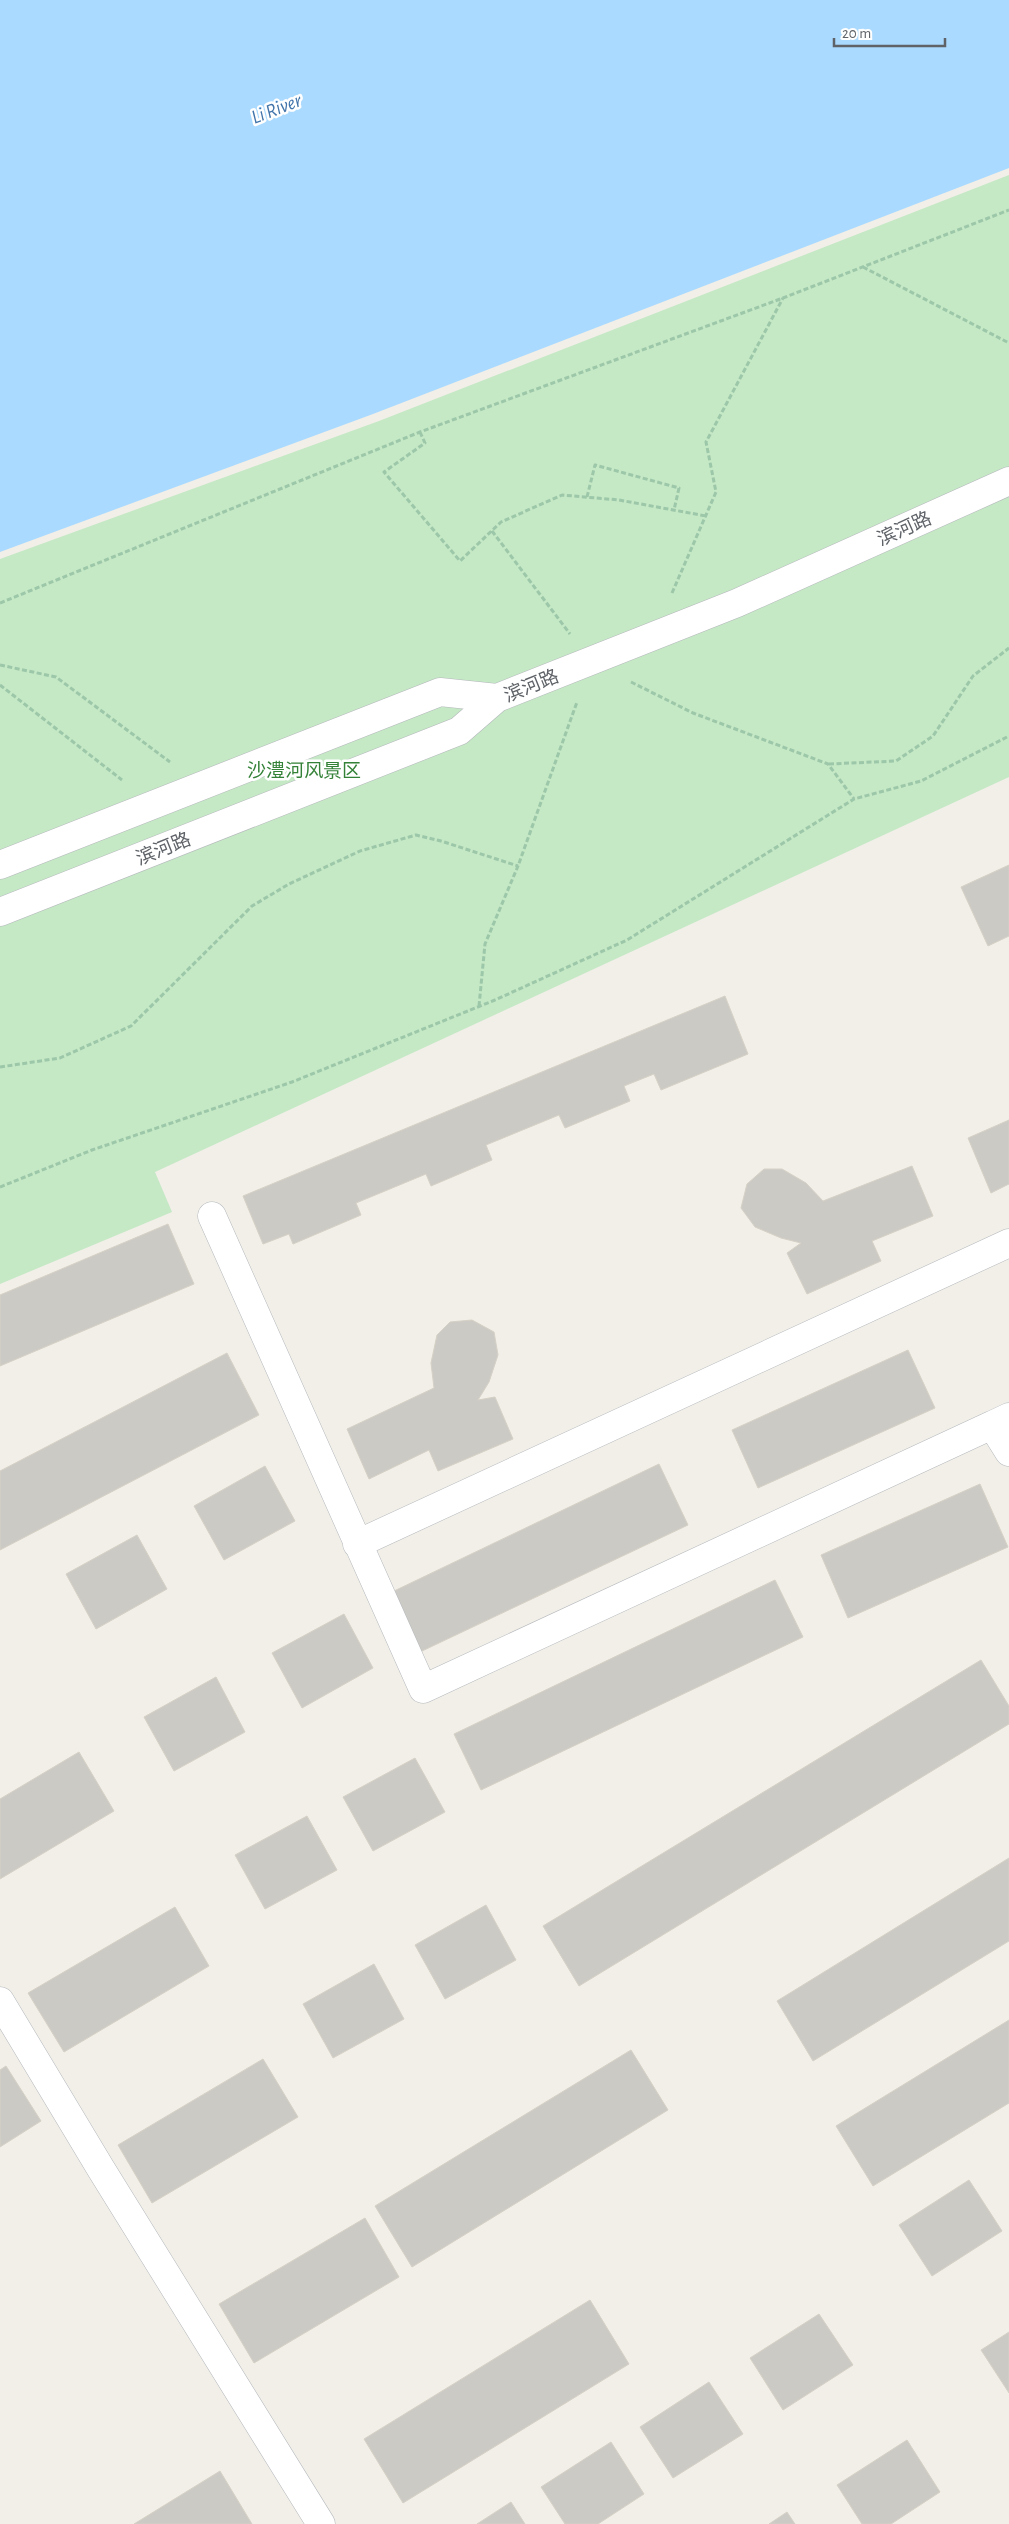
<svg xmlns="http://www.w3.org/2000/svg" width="1009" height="2524" font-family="'Alegreya Sans','Noto Sans SC',sans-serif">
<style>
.green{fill:#c5e8c5}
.water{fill:#aadaff}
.building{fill:#cccac5;stroke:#d6d1c6}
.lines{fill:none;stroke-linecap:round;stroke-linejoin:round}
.street-casing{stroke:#b5b8bc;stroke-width:29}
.path{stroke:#9cc7a9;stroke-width:3;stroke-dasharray:5 2.5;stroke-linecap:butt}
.street{stroke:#fff;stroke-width:28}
.labels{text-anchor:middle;stroke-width:5;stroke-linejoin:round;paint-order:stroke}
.street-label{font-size:19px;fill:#5f6368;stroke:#fff}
.park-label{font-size:19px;fill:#348238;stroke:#fff}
.water-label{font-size:20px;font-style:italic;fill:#4174aa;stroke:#fff}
</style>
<rect width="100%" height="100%" fill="#f1efe8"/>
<path class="green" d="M1009 175V777L155 1172 172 1212 0 1284V559L379 421Z"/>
<path class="water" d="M0 0H1009V168L373 414 0 552Z"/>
<path class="building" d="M1009 865V936L988 946 961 887Z
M725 996 748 1054 661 1090 654 1074 624 1086 630 1101 565 1128 559 1115 486 1145 492 1160 431 1186 426 1174 356 1203 361 1215 293 1244 289 1234 263 1244 243 1196Z
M1009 1120V1184L991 1193 968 1138Z
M912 1166 933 1216 872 1241 881 1261 807 1294 787 1253 801 1243 781 1238 755 1227 741 1208 747 1184 764 1169H782L806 1183 823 1201Z
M168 1224 194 1284 0 1366V1295Z
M472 1320 494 1332 498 1355 489 1382 478 1400 495 1397 513 1439 438 1471 429 1450 369 1479 347 1429 434 1388 431 1363 437 1335 450 1322Z
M908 1350 935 1408 758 1488 732 1430Z
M227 1353 259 1415 0 1550V1471Z
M659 1464 688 1525 420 1652 392 1592Z
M265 1466 295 1521 224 1560 194 1506Z
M980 1484 1008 1547 848 1618 821 1555Z
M137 1535 167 1589 96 1629 66 1574Z
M775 1580 803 1637 481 1790 454 1734Z
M344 1614 373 1668 302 1708 272 1653Z
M981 1660 1009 1706V1724L579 1986 543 1926Z
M216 1677 245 1732 174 1771 144 1717Z
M79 1752 114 1811 0 1879V1799Z
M415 1758 445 1812 373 1851 343 1797Z
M307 1816 337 1870 265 1909 235 1855Z
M1009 1858V1941L813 2061 777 2001Z
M486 1905 516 1960 445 1999 415 1945Z
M175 1907 209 1966 64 2052 28 1993Z
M374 1964 404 2019 333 2058 303 2004Z
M1009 2020V2103L873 2186 836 2126Z
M631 2050 668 2110 412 2267 375 2206Z
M263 2059 298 2117 152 2203 118 2145Z
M6 2066 41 2121 0 2147V2070Z
M969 2180 1002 2231 932 2276 899 2225Z
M365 2218 399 2277 254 2363 219 2304Z
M590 2300 629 2364 403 2503 364 2439Z
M819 2314 853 2365 783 2410 750 2358Z
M1009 2332V2393L981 2350Z
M709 2382 743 2434 673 2478 640 2427Z
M907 2440 940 2492 891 2524H862L837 2485Z
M611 2442 644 2494 598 2524H565L541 2487Z
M220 2471 252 2524H134Z
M511 2502 525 2524H477Z
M787 2512 795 2524H769Z"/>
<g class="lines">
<defs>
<path id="street" d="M0 865 440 692 497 698
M0 912 459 731 497 698 737 603 1009 481
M212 1216 423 1689 992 1425
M1009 1417 992 1425 1009 1452
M357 1544 1009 1243
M0 2001 101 2169 321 2524"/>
</defs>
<use href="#street" class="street-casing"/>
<path class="path" d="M863 267 1009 343
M420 432 425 443 384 472 460 561 501 522 562 495 619 500 706 516
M587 497 595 465 679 488 674 510
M492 531 570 634
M672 593 716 492 706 442 783 298
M0 603 420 432 783 298 1009 210
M0 665 56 677 170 762
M631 682 693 713 828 764 854 799
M0 685 122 780
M829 764 896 761 933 736 973 676 1009 648
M479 1006 485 944 518 866 577 702
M0 1067 60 1058 131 1026 252 906 289 884 360 851 416 835 441 841 518 866
M0 1187 92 1150 292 1082 495 1000 627 940 854 799 921 781 1009 736"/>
<use href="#street" class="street"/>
</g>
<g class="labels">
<g class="street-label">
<text transform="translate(904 528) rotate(-24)" y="7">滨河路</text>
<text transform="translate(531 685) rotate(-22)" y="7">滨河路</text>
<text transform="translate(163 848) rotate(-22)" y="7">滨河路</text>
</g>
<g class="park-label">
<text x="304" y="777">沙澧河风景区</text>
</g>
<g class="water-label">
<text transform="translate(276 108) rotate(-21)" y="7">Li River</text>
</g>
</g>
<path d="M834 38v8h111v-8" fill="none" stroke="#5f6368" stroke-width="2.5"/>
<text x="842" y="38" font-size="15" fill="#5f6368" stroke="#ffffff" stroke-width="4" paint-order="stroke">20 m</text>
</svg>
